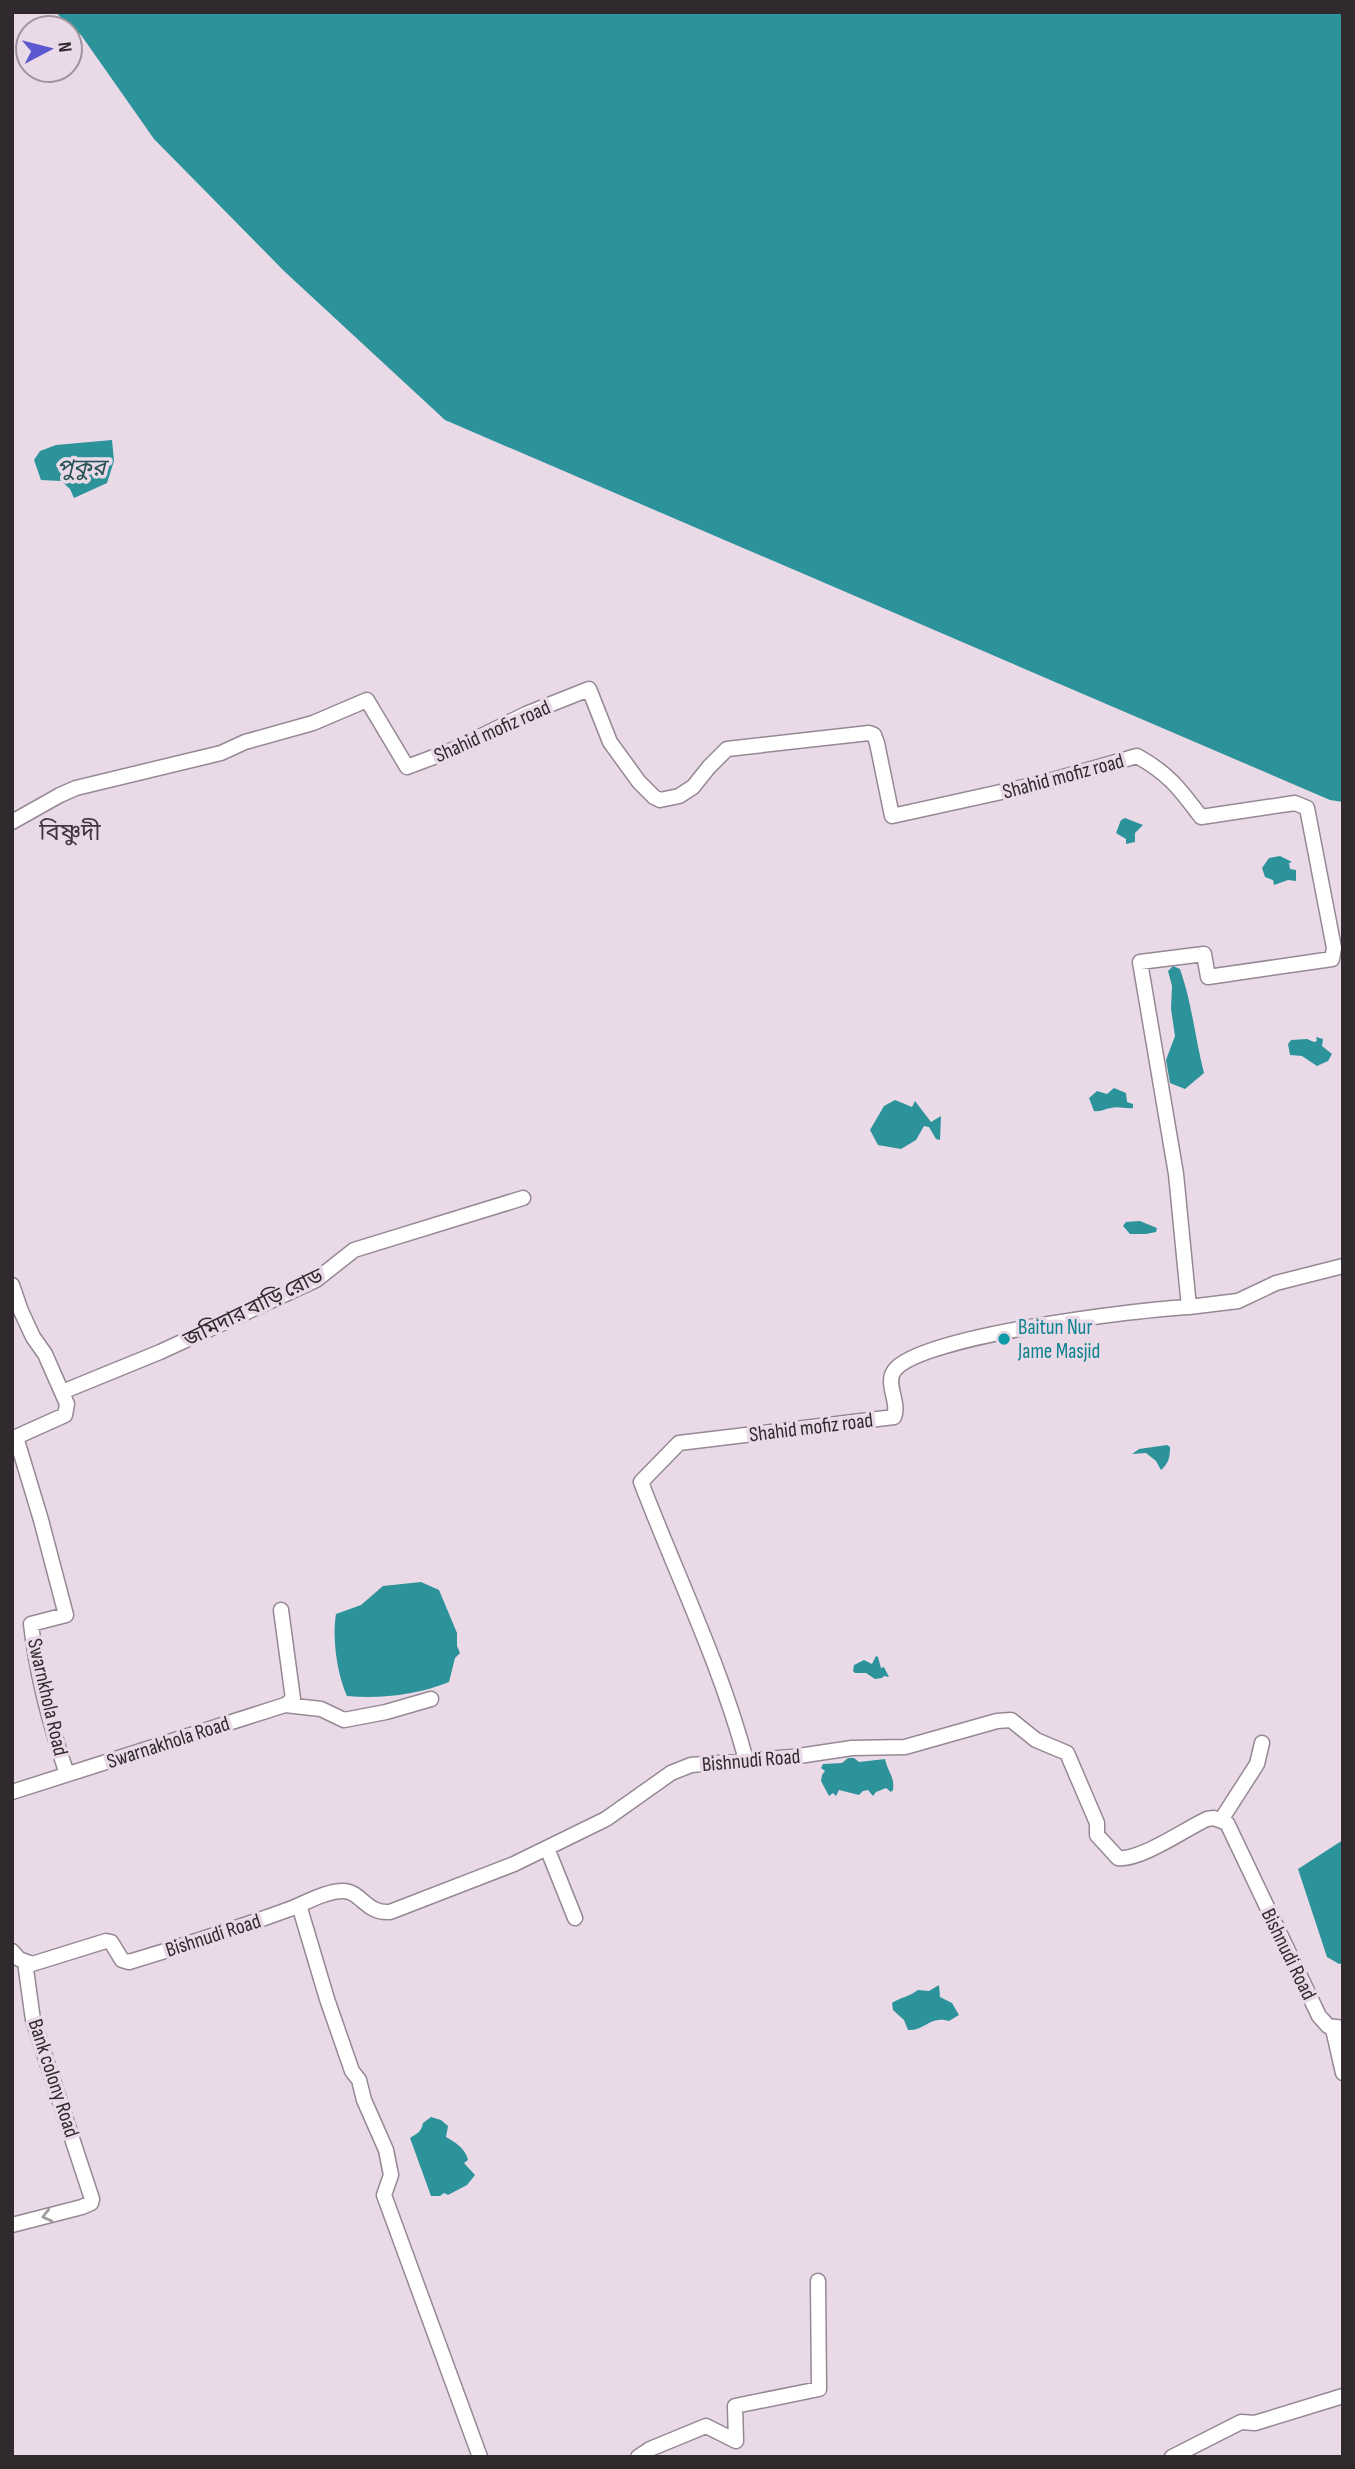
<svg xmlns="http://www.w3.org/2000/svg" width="1355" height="2469" font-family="'Sofia Sans Condensed','Noto Sans Bengali',sans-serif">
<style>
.water{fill:#2c939a}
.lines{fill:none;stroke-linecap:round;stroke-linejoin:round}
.minor-casing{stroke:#968894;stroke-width:17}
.minor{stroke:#fff;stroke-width:14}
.oneway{stroke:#a29fa1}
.culture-dot{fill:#0f9aa8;stroke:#eadae8;stroke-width:2.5}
.labels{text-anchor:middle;stroke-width:7;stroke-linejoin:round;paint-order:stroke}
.street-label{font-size:21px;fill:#302a2f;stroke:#eadae8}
.culture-label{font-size:21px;fill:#0d838f;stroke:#eadae8;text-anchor:start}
.water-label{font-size:23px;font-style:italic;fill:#255154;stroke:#eadae8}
.quarter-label{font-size:24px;fill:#423741;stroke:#eadae8}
</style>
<rect width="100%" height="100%" fill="#eadae8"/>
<path class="water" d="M55 12H1343V802L1330 800 445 420 284 271 154 139 81 35Z
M112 440 114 461 107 483 74 498 70 489 61 481 41 480 34 460 40 451 56 445Z
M1125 818 1143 825 1135 833V842L1126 844V839L1116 833 1121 820Z
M1280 856 1292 862 1289 863 1290 869 1296 870V881L1288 880 1274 885 1273 880 1265 877 1262 868 1269 858Z
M1173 966 1180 969C1192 1003 1195 1038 1204 1073L1185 1089 1170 1083 1166 1060 1175 1036 1171 1009 1172 986 1168 971Z
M1316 1037 1323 1039 1322 1046 1332 1054 1328 1061 1317 1066 1302 1056 1290 1055 1288 1044 1291 1040 1307 1039 1314 1042 1317 1041Z
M1114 1088 1126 1093 1127 1102 1133 1104V1108C1125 1109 1118 1106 1111 1108 1103 1109 1102 1112 1094 1111L1089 1098 1097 1091 1107 1094Z
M895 1100 912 1107 915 1101 931 1122 941 1116 940 1140 936 1139 929 1127 924 1126 916 1140 901 1149 878 1145 870 1130 884 1106Z
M1140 1221 1157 1228 1156 1232 1146 1234H1130L1123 1226 1126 1222Z
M1167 1445 1170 1447C1170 1457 1169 1463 1161 1470L1156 1461 1146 1453 1132 1454 1139 1449Z
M421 1582 439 1590 457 1633V1646L460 1653 455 1658 449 1682C417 1695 381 1699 347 1696 337 1674 332 1638 336 1614L361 1605 383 1586Z
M876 1656 878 1657 881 1668 884 1667 889 1677 884 1676 882 1678 875 1679 866 1673H855L853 1671 854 1665 864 1660 872 1664Z
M848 1758H854L859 1762 885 1759C887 1770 895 1777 893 1790L891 1792 886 1788 876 1792 873 1796 868 1790 863 1791 859 1795 839 1790 836 1796 833 1793 829 1796 821 1781 822 1775 825 1771 821 1768 823 1764 842 1763Z
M1343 1840V1963L1339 1964 1327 1957 1298 1869Z
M939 1985 940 1997 952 2003 959 2015 949 2021C930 2015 925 2031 908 2030L904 2020 893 2010 892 2003C901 1997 909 1997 918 1990L929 1991Z
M431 2117 441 2120 448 2126 446 2137C455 2142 466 2149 468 2160L464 2163 475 2175 467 2185 448 2195 444 2193 440 2196H431L410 2138C417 2133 421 2133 423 2123Z"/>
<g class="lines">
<defs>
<path id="minor" d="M12 822 60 795 76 788 221 753 245 742 313 723 367 700 407 767 455 749 526 714 589 689 610 742 639 782 654 797 660 800 679 796 693 787 709 767 727 749 869 733 874 735 877 743 892 816 1042 783 1137 756C1168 773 1180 789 1201 817L1295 803 1307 808 1334 948 1332 959 1208 977 1204 954 1140 962 1176 1174 1189 1307C1142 1309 917 1336 894 1371 885 1384 900 1403 894 1417L679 1443 641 1482C676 1574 720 1663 746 1760
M12 1285 21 1311 33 1337 45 1354 67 1404 65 1415 16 1437 41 1520 66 1615 31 1624C37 1676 50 1725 67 1774
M1189 1307 1238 1301 1276 1283 1343 1266
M62 1392 160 1352 316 1280 354 1250 523 1198
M285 1705 321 1709 344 1720 386 1712 431 1699
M12 1792 285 1705 293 1699 281 1610
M1221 1820 1257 1764 1262 1743
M547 1848 575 1918
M299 1905 327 1999 352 2071 359 2080 364 2100 386 2150 391 2175 384 2195 480 2457
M12 1951 19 1959 32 1964 106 1941 111 1942 122 1960 129 1962C182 1946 235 1929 287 1910 304 1904 325 1891 343 1891 361 1891 366 1914 390 1912L514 1864 606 1819 671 1773 691 1765 792 1757 852 1748 905 1747 997 1721 1011 1720 1036 1740 1067 1753 1097 1823V1835L1118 1858C1140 1861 1185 1829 1207 1819L1214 1818 1227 1823 1319 2016 1328 2026 1343 2028
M1333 2029 1343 2073
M12 2225 82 2207 91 2203 92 2199 33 2020 25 1962 28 1984
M638 2457 650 2449 706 2426 736 2441 735 2406 819 2389 818 2281
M1172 2457 1241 2422 1255 2423 1343 2396"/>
</defs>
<use href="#minor" class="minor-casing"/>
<use href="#minor" class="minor"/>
</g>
<defs><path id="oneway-chevron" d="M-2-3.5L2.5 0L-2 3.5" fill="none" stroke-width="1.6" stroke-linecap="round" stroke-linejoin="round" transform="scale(1.75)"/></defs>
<use class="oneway" href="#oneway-chevron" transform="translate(47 2216) rotate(166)"/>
<circle class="culture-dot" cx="1004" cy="1339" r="7"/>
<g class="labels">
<g class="street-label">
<text transform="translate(492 731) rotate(-24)" y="7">Shahid mofiz road</text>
<text transform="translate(1063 776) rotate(-15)" y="7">Shahid mofiz road</text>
<text transform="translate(253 1307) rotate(-26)" y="7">জমিদার বাড়ি রোড</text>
<text transform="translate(811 1427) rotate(-7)" y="7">Shahid mofiz road</text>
<text transform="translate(48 1697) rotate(77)" y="7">Swarnkhola Road</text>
<text transform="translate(168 1742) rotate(-18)" y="7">Swarnakhola Road</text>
<text transform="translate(751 1760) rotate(-5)" y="7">Bishnudi Road</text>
<text transform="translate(213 1935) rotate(-18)" y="7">Bishnudi Road</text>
<text transform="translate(1289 1954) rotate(64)" y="7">Bishnudi Road</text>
<text transform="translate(54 2078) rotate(72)" y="7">Bank colony Road</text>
</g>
<g class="culture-label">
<text x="1018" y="1334">Baitun Nur<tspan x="1018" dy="24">Jame Masjid</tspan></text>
</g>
<g class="water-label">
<text x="81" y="475">পুকুর</text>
</g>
<g class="quarter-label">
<text x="70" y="840">বিষ্ণুদী</text>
</g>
</g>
<rect width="1355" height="2469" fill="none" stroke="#302a2f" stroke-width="28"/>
<g transform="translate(49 49) rotate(83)"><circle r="33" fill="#eadae8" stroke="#a0949e" stroke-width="2"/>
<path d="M0-5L12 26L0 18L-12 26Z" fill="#5b57cf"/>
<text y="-10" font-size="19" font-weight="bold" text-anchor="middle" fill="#302a2f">N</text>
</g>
</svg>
